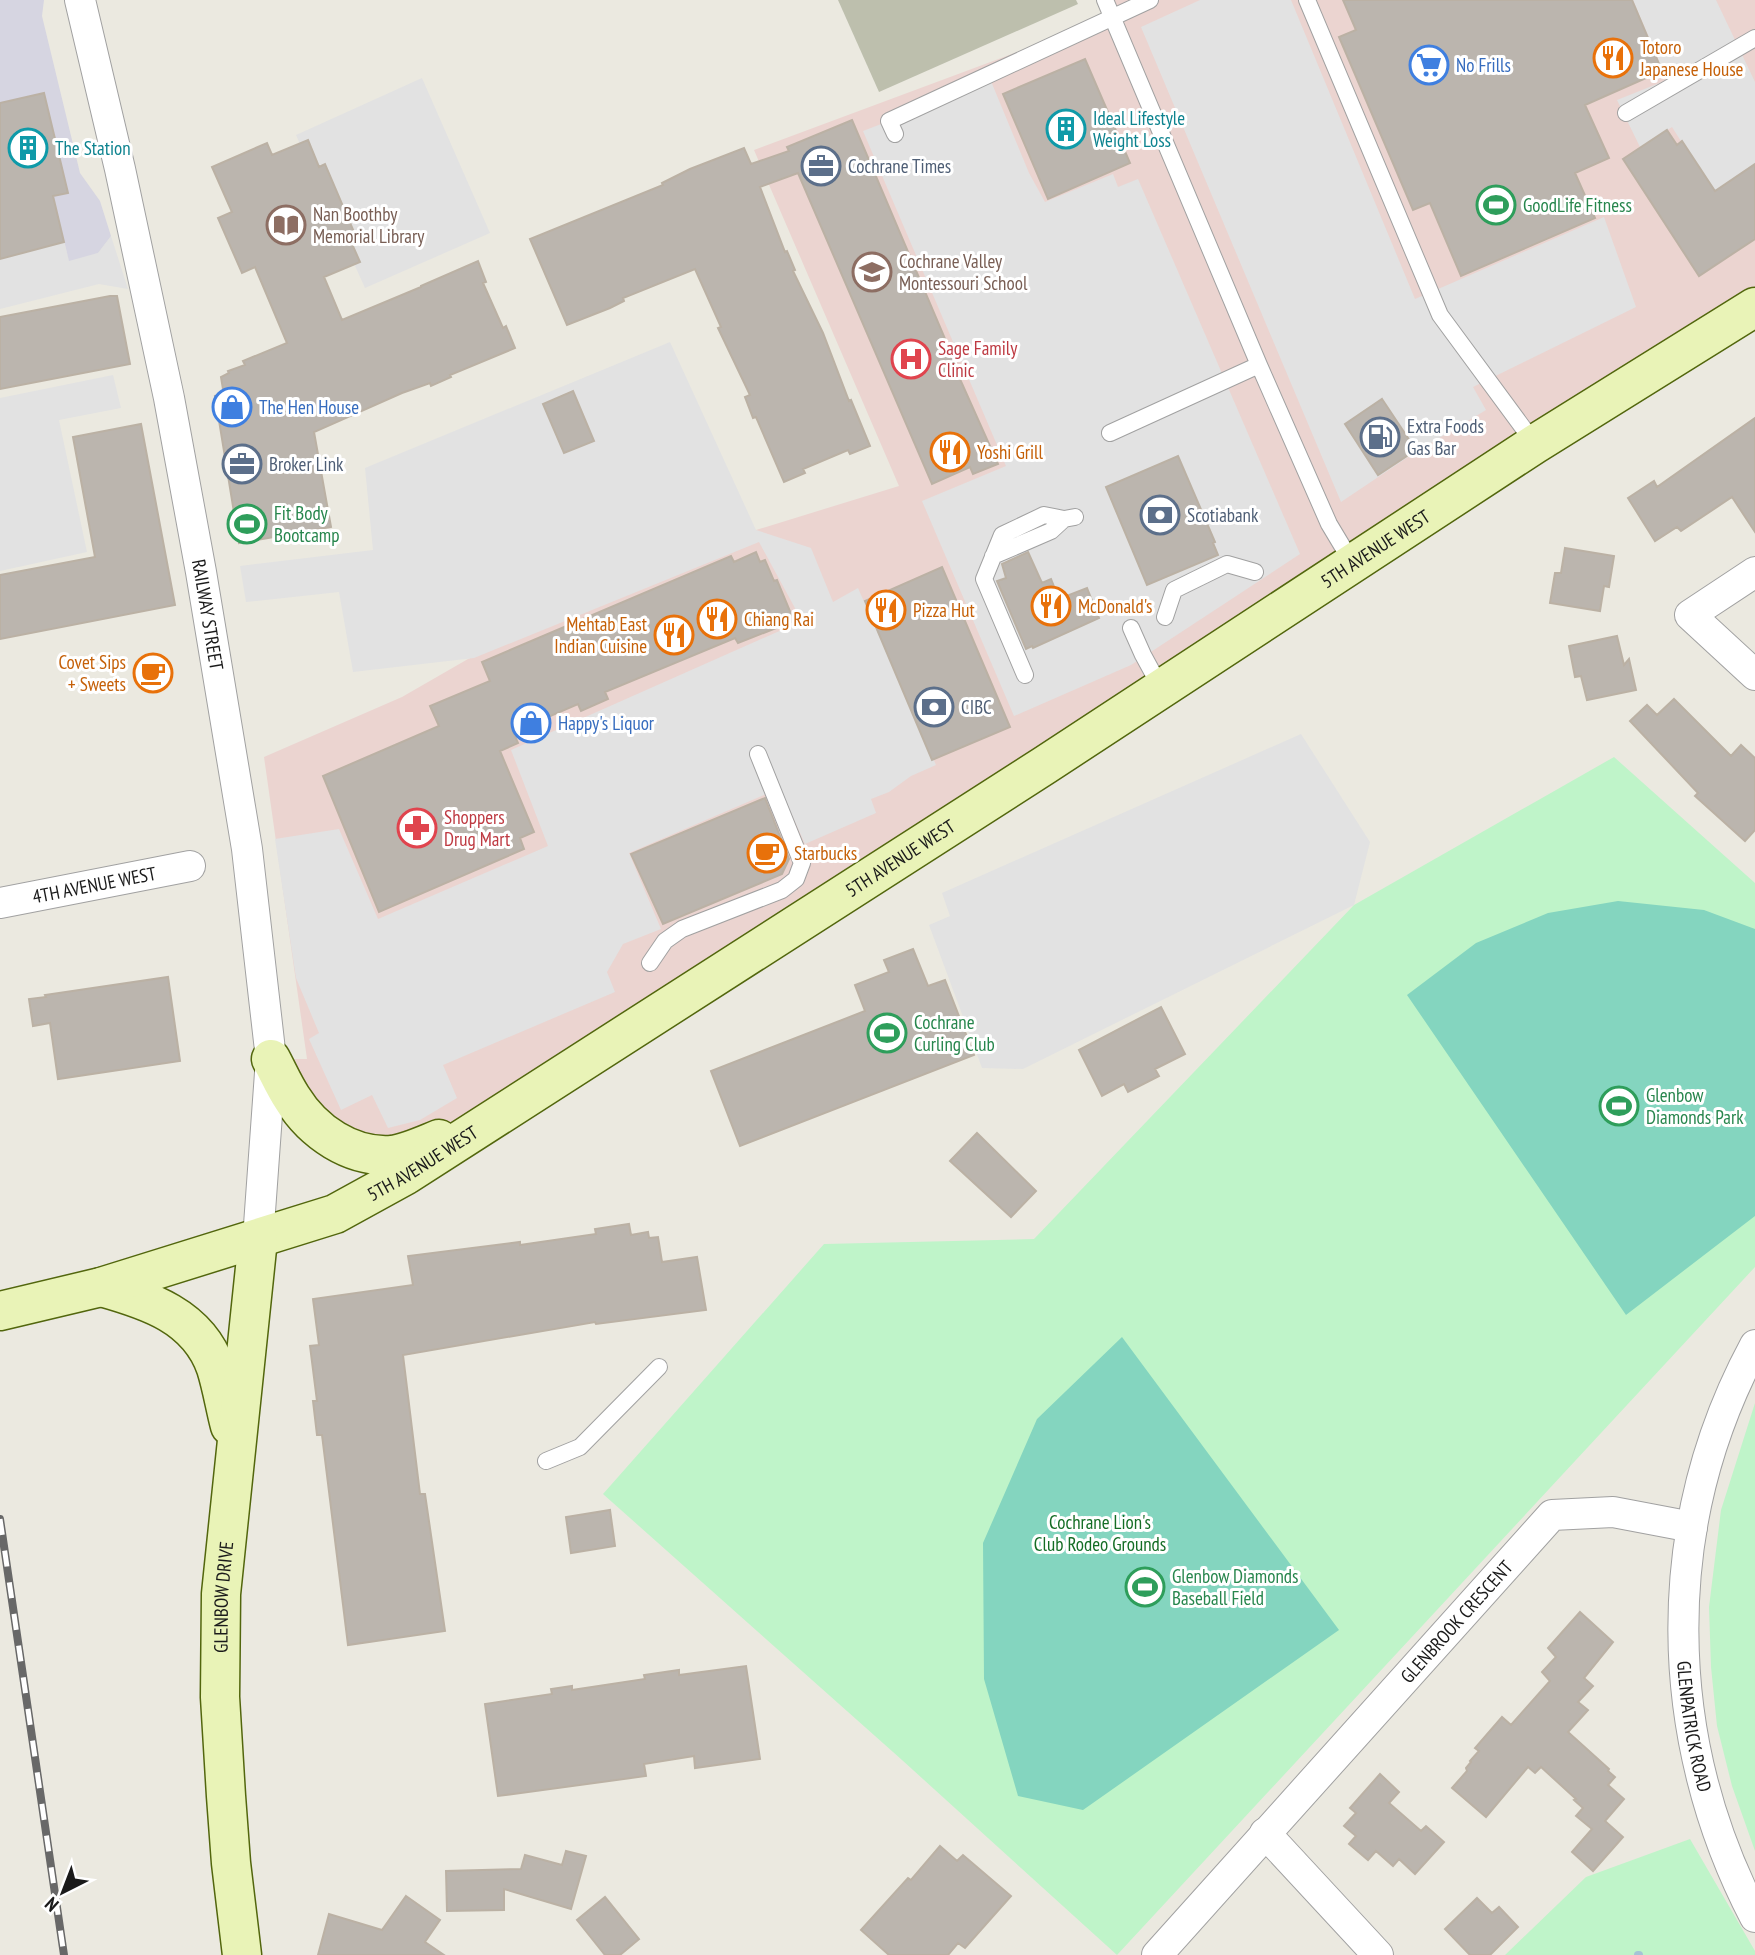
<svg xmlns="http://www.w3.org/2000/svg" width="1755" height="1955" font-family="'PT Sans Narrow',sans-serif">
<style>
.commercial{fill:#ebd4d0}
.construction{fill:#bdbfad}
.park{fill:#bff4c9}
.pitch{fill:#84d5bf}
.parking{fill:#e2e2e2}
.plaza{fill:#d6d5e1}
.lines{fill:none;stroke-linecap:round;stroke-linejoin:round}
.stream{stroke:#a4c5d6;stroke-width:8}
.building{fill:#bbb5ae;stroke:#bbb1a4;stroke-width:2}
.lane-casing{stroke:#a1a1a1;stroke-width:18}
.street-casing{stroke:#a1a1a1;stroke-width:32}
.secondary-casing{stroke:#52660d;stroke-width:41}
.lane{stroke:#fff;stroke-width:16}
.street{stroke:#fff;stroke-width:30}
.secondary{stroke:#e9f3b7;stroke-width:38}
.rail-casing{stroke:#686868;stroke-width:8}
.rail{stroke:#fff;stroke-width:5;stroke-dasharray:16;stroke-linecap:butt}
.labels{text-anchor:middle;stroke-width:6;stroke-linejoin:round;paint-order:stroke}
.food-label{font-size:19px;fill:#c56008;stroke:#fff;text-anchor:start}
.shop-label{font-size:19px;fill:#366cbe;stroke:#fff;text-anchor:start}
.culture-label{font-size:19px;fill:#0d838f;stroke:#fff;text-anchor:start}
.service-label{font-size:19px;fill:#4e5e75;stroke:#fff;text-anchor:start}
.leisure-label{font-size:19px;fill:#27864d;stroke:#fff;text-anchor:start}
.education-label{font-size:19px;fill:#785e54;stroke:#fff;text-anchor:start}
.health-label{font-size:19px;fill:#be3a42;stroke:#fff;text-anchor:start}
.street-label{font-size:19px;fill:#1a1a1a;stroke:#fff}
.park-label{font-size:19px;fill:#146d25;stroke:#fff}
</style>
<rect width="100%" height="100%" fill="#ebe9e0"/>
<path class="commercial" d="M1105 0H1755V309L499 1114 368 1154 271 1059H307L264 757 402 697 468 659 756 530 899 486 754 150 1111 17Z"/>
<path class="construction" d="M838 0H1076L1078 4 879 92Z"/>
<path class="park" d="M1614 757 1755 883V1267L1117 1955 902 1760 603 1494 824 1244 1034 1239 1354 905Z
M1755 1403V1851L1732 1786 1717 1726 1711 1667 1709 1607 1721 1510Z
M1690 1839 1755 1951V1955H1505L1586 1877Z"/>
<path class="pitch" d="M1618 901 1704 910 1755 929V1216L1626 1315 1407 995 1476 943 1548 913Z
M1122 1337 1339 1630 1083 1810 1018 1796 984 1679 983 1543 1037 1419Z"/>
<path class="parking" d="M1200 0H1291L1415 299 1604 217 1636 307 1473 387 1486 410 1411 455 1341 502 1141 27Z
M1633 0H1716L1755 82V166L1714 193 1672 127 1640 147 1617 100 1667 80Z
M988 74 1029 173 1045 202 1113 174 1118 187 1138 179 1300 554 1131 665 1014 716 922 501 1006 466 863 131 889 121Z
M422 78 490 233 365 288 296 135Z
M111 236 128 289 99 284 0 309V259L64 242 69 260 98 253Z
M670 342 756 530 811 548 833 602 858 588 936 765 911 776 889 792 871 799 876 813 805 844 780 788 629 853 661 929 623 944 607 972 615 992 443 1065 457 1098 420 1120 388 1128 372 1095 341 1110 309 1039 319 1033 296 978 275 839 339 829 378 919 548 846 511 750 802 621 759 542 474 658 353 672 339 592 246 602 240 566 373 550 365 468Z
M113 375 121 408 59 420 87 552 0 571V398Z
M1301 734 1370 842 1354 905 1023 1069 982 1068 929 925 950 916 942 893Z"/>
<path class="plaza" d="M0 0H44L42 16 80 173 100 201 111 236 98 253 69 261 53 196 67 193 0 103Z"/>
<g class="lines">
<path class="stream" d="M1638 1955H1639"/>
</g>
<path class="building" d="M1343 0H1632L1662 71 1585 105 1609 158 1575 173 1595 218 1461 276 1430 203 1413 210 1339 37 1356 30Z
M1085 59 1130 163 1048 199 1003 94Z
M44 93 68 193 53 196 64 242 0 259V103Z
M852 120 957 367 955 368 998 464 973 474 970 467 932 484 798 173 760 187 785 252 787 251 795 270 793 271 823 333 849 401 851 400 870 446 850 454 848 450 803 469 805 473 784 482 756 417 753 418 745 397 750 395 718 328 721 327 695 269 623 298 624 301 610 308 567 325 530 239 663 185 662 183 690 169 744 148 751 164 789 151 787 147Z
M1667 130 1677 145 1682 141 1715 191 1755 164V239L1699 276 1623 159Z
M308 140 319 167 325 164 354 232 348 235 360 262 324 277 342 320 421 287V286L478 261 486 282 483 283 503 328 506 326 515 348 450 375 451 377 431 386 430 383 402 393 314 432 331 527 239 543 215 396 224 395 221 377 229 373 228 371 245 365 243 361 287 343 255 267 242 273 218 218 232 212 212 167 267 143 272 155Z
M110 296H117L130 364 0 389V317Z
M573 391 594 441 564 453 543 404Z
M1382 399 1416 450 1378 475 1345 424Z
M1755 418V532L1732 497 1681 531 1677 527 1655 541 1628 498 1654 481 1657 487Z
M141 424 175 605 0 639V575L95 557 73 437Z
M1178 456 1215 542 1213 543 1218 555 1147 585 1106 487Z
M1565 548 1614 556 1609 587 1604 586 1600 611 1550 603 1555 573H1561Z
M756 552 760 562 765 560 774 581 777 580 794 621 738 643 735 638 605 692 608 699 581 711 578 704 513 732 518 743 500 751 534 832 520 838 524 849 379 912 323 776 439 726 430 706 490 681 482 662 731 556 734 562Z
M1028 552 1042 583 1051 579 1059 599 1087 588 1099 618 1033 648 1032 646 1026 649 997 581 1006 578 1002 564Z
M942 567 1010 727 932 760 865 601Z
M1617 636 1624 665 1629 659 1636 690 1587 700 1581 676 1575 677 1569 646Z
M1674 699 1731 756 1741 745 1755 758V830L1745 841 1695 796 1698 793 1630 721 1647 705 1657 715Z
M765 798 789 859 782 874 663 924 631 854Z
M913 949 928 986 945 980 974 1055 740 1146 711 1071 865 1011 855 985 889 972 884 960Z
M168 977 180 1061 58 1079 50 1023 33 1026 29 999 46 997 45 995Z
M1161 1007 1185 1054 1155 1069 1159 1076 1128 1092 1124 1084 1102 1096 1079 1050Z
M977 1133 1036 1191 1011 1217 950 1161Z
M629 1224 631 1235 648 1232 649 1238 658 1237 662 1262 697 1257 706 1310 596 1324 595 1322 403 1355 420 1494H425L445 1631 348 1645 322 1435H317L313 1401H317L310 1346 319 1345 313 1299 413 1285 408 1256 520 1242V1245L596 1234 595 1229Z
M610 1510 615 1546 571 1553 566 1517Z
M1580 1612 1613 1642 1584 1678 1593 1686 1578 1702 1588 1710 1568 1732 1609 1769 1608 1771 1615 1777 1608 1785 1624 1799 1605 1821 1623 1837 1593 1871 1572 1852 1592 1829 1576 1816 1583 1808 1574 1800 1576 1799 1541 1767 1535 1773 1528 1767 1486 1817 1452 1788 1467 1771 1466 1768 1471 1762 1470 1761 1479 1751 1475 1748 1502 1717 1511 1725 1550 1681 1542 1672 1556 1657 1548 1648Z
M746 1666 760 1759 695 1768 694 1756 644 1764 646 1776 498 1796 485 1704 552 1694 551 1689 572 1686V1690L645 1679 644 1675 679 1670V1675Z
M1380 1774 1399 1792 1389 1803 1421 1831 1426 1826 1444 1842 1415 1874 1399 1859 1393 1866 1376 1851 1368 1860 1349 1844 1356 1836 1344 1826 1356 1813 1350 1808Z
M940 1846 957 1861 963 1855 1011 1896 965 1948 958 1943 948 1955H889L861 1930 908 1878 911 1880Z
M566 1851 586 1856 571 1909 504 1889V1910L447 1911 446 1871 521 1869 525 1855 562 1865Z
M406 1896 440 1920 425 1942 444 1955H318L329 1914 382 1930Z
M605 1897 639 1939 620 1955H605L577 1920Z
M1477 1898 1492 1913 1499 1907 1518 1927 1490 1955H1470L1445 1929Z"/>
<g class="lines">
<defs>
<path id="lane" d="M1105 0 1259 365 1329 524 1353 564
M1307 0 1440 315 1535 444
M1626 113 1755 38
M895 134 889 121 1150 0
M1110 433 1259 365
M993 556 1051 531 1064 519
M1165 617 1174 590 1227 564 1255 572
M1131 628 1143 655 1161 688
M1025 675 984 579 1002 535 1044 515 1064 519 1075 517
M650 963 665 941 682 929 782 890 796 879 802 863 758 754
M546 1461 580 1447 659 1367"/>
<g id="street">
<path id="s1" d="M80 0 120 169 169 398 201 572 247 849 271 1059 258 1239"/>
<path d="M1755 572 1690 615 1755 675"/>
<path id="s2" d="M0 903 190 866"/>
<path id="s3" d="M1755 1345C1658 1525 1661 1737 1755 1917"/>
<path d="M1265 1833 1378 1955"/>
<path id="s4" d="M1157 1955 1552 1515 1613 1512 1692 1527"/>
</g>
<g id="secondary">
<path d="M271 1059C278 1072 284 1086 292 1098 313 1132 351 1158 392 1155 407 1153 424 1145 439 1139"/>
<path d="M101 1287C148 1300 198 1316 216 1368 222 1387 225 1407 230 1426"/>
<path id="s5" d="M0 1311 101 1287 335 1214 406 1175 1045 765 1535 444 1755 307"/>
<path id="s6" d="M242 1955 231 1863 226 1796 220 1697 221 1594 258 1239"/>
</g>
</defs>
<use href="#lane" class="lane-casing"/>
<use href="#street" class="street-casing"/>
<use href="#secondary" class="secondary-casing"/>
<use href="#lane" class="lane"/>
<use href="#street" class="street"/>
<use href="#secondary" class="secondary"/>
<defs>
<path id="rail" d="M0 1519 64 1955"/>
</defs>
<use href="#rail" class="rail-casing"/>
<use href="#rail" class="rail"/>
</g>
<defs>
<symbol id="restaurant-ring" viewBox="-11 -11 22 22"><circle r="9.5" fill="#fff" stroke="#e8710a" stroke-width="1.5"/><path d="M-5-6h1v4h1v-4h1v4h1v-4h1v5L-1.5 .5V6h-2V.5L-5-1ZM5-6V6H3V1.5H1.5Q1.5-4 5-6Z" fill="#e8710a"/></symbol>
<symbol id="supermarket-ring" viewBox="-11 -11 22 22"><circle r="9.5" fill="#fff" stroke="#3f7fe0" stroke-width="1.5"/><path d="M-6-5.5h2.5l.6 2H6L4.5 2H-2.5L-4.4-4H-6ZM-1.5 3.2a1.3 1.3 0 1 0 .1 0ZM3 3.2a1.3 1.3 0 1 0 .1 0Z" fill="#3f7fe0"/></symbol>
<symbol id="building-ring" viewBox="-11 -11 22 22"><circle r="9.5" fill="#fff" stroke="#0f9aa8" stroke-width="1.5"/><path d="M-4-6H4V6H1V3H-1V6H-4ZM-2.5-4.3h1.7v1.8h-1.7ZM.8-4.3h1.7v1.8H.8ZM-2.5-1h1.7V.8h-1.7ZM.8-1h1.7V.8H.8Z" fill="#0f9aa8"/></symbol>
<symbol id="office-ring" viewBox="-11 -11 22 22"><circle r="9.5" fill="#fff" stroke="#5c6f8a" stroke-width="1.5"/><path d="M-6-3h4V-5.5h4V-3h4V5H-6ZM-1-4.5V-3h2v-1.5ZM-6 0V1H6V0Z" fill="#5c6f8a"/></symbol>
<symbol id="stadium-ring" viewBox="-11 -11 22 22"><circle r="9.5" fill="#fff" stroke="#2e9e5b" stroke-width="1.5"/><path d="M0-5a6.5 5 0 1 0 0 10a6.5 5 0 1 0 0-10ZM-3.5-1.8h7v3.6h-7Z" fill="#2e9e5b"/></symbol>
<symbol id="library-ring" viewBox="-11 -11 22 22"><circle r="9.5" fill="#fff" stroke="#8d6e63" stroke-width="1.5"/><path d="M-6-4Q-3-5.5-.7-3.5V5Q-3 3-6 4ZM6-4Q3-5.5 .7-3.5V5Q3 3 6 4Z" fill="#8d6e63"/></symbol>
<symbol id="school-ring" viewBox="-11 -11 22 22"><circle r="9.5" fill="#fff" stroke="#8d6e63" stroke-width="1.5"/><path d="M0-5L7-2L0 1L-7-2ZM-4 1L0 2.5L4 1V4Q0 6-4 4Z" fill="#8d6e63"/></symbol>
<symbol id="hospital-ring" viewBox="-11 -11 22 22"><circle r="9.5" fill="#fff" stroke="#e0444e" stroke-width="1.5"/><path d="M-5-5h3v3.5h4V-5h3V5h-3V1.5h-4V5h-3Z" fill="#e0444e"/></symbol>
<symbol id="shop-ring" viewBox="-11 -11 22 22"><circle r="9.5" fill="#fff" stroke="#3f7fe0" stroke-width="1.5"/><path d="M-5-2.5h2.3a2.7 3.5 0 0 1 5.4 0H5L5.5 6h-11ZM-1.5-2.5h3a1.5 2.3 0 0 0-3 0Z" fill="#3f7fe0"/></symbol>
<symbol id="fuel-ring" viewBox="-11 -11 22 22"><circle r="9.5" fill="#fff" stroke="#5c6f8a" stroke-width="1.5"/><path d="M-5.5-6h7V0h2V4h1.3V-2.5L3-4.5l.8-.8L6-3V5H2.5V1h-1V6h-7ZM-4.2-4.7v3.2H.2V-4.7Z" fill="#5c6f8a"/></symbol>
<symbol id="bank-ring" viewBox="-11 -11 22 22"><circle r="9.5" fill="#fff" stroke="#5c6f8a" stroke-width="1.5"/><path d="M-6-4H6V4H-6ZM0-2.3a2.3 2.3 0 1 0 0 4.6a2.3 2.3 0 1 0 0-4.6Z" fill="#5c6f8a"/></symbol>
<symbol id="cafe-ring" viewBox="-11 -11 22 22"><circle r="9.5" fill="#fff" stroke="#e8710a" stroke-width="1.5"/><path d="M-5.5-4.5H6V0H3Q3 3.5 0 3.5H-2.5Q-5.5 3.5-5.5 0ZM3-3.2v2h1.7v-2ZM-6 4.5H4V6H-6Z" fill="#e8710a"/></symbol>
<symbol id="pharmacy-ring" viewBox="-11 -11 22 22"><circle r="9.5" fill="#fff" stroke="#e0444e" stroke-width="1.5"/><path d="M-2-6h4v4h4v4h-4v4h-4v-4h-4v-4h4Z" fill="#e0444e"/></symbol>
</defs>
<g fill-rule="evenodd">
<use href="#restaurant-ring" x="1591" y="36" width="44" height="44"/>
<use href="#supermarket-ring" x="1407" y="43" width="44" height="44"/>
<use href="#building-ring" x="1044" y="107" width="44" height="44"/>
<use href="#building-ring" x="6" y="126" width="44" height="44"/>
<use href="#office-ring" x="799" y="144" width="44" height="44"/>
<use href="#stadium-ring" x="1474" y="183" width="44" height="44"/>
<use href="#library-ring" x="264" y="203" width="44" height="44"/>
<use href="#school-ring" x="850" y="250" width="44" height="44"/>
<use href="#hospital-ring" x="889" y="337" width="44" height="44"/>
<use href="#shop-ring" x="210" y="385" width="44" height="44"/>
<use href="#fuel-ring" x="1358" y="415" width="44" height="44"/>
<use href="#restaurant-ring" x="928" y="430" width="44" height="44"/>
<use href="#office-ring" x="220" y="442" width="44" height="44"/>
<use href="#bank-ring" x="1138" y="493" width="44" height="44"/>
<use href="#stadium-ring" x="225" y="502" width="44" height="44"/>
<use href="#restaurant-ring" x="1029" y="584" width="44" height="44"/>
<use href="#restaurant-ring" x="864" y="588" width="44" height="44"/>
<use href="#restaurant-ring" x="695" y="597" width="44" height="44"/>
<use href="#restaurant-ring" x="652" y="613" width="44" height="44"/>
<use href="#cafe-ring" x="131" y="651" width="44" height="44"/>
<use href="#bank-ring" x="912" y="685" width="44" height="44"/>
<use href="#shop-ring" x="509" y="701" width="44" height="44"/>
<use href="#pharmacy-ring" x="395" y="806" width="44" height="44"/>
<use href="#cafe-ring" x="745" y="831" width="44" height="44"/>
<use href="#stadium-ring" x="865" y="1011" width="44" height="44"/>
<use href="#stadium-ring" x="1597" y="1084" width="44" height="44"/>
<use href="#stadium-ring" x="1123" y="1565" width="44" height="44"/>
</g>
<g class="labels">
<g class="food-label">
<text x="1640" y="54">Totoro<tspan x="1640" dy="22">Japanese House</tspan></text>
<text x="977" y="459">Yoshi Grill</text>
<text x="1078" y="613">McDonald's</text>
<text x="913" y="617">Pizza Hut</text>
<text x="744" y="626">Chiang Rai</text>
<text x="647" y="631" text-anchor="end">Mehtab East<tspan x="647" dy="22">Indian Cuisine</tspan></text>
<text x="126" y="669" text-anchor="end">Covet Sips<tspan x="126" dy="22">+ Sweets</tspan></text>
<text x="794" y="860">Starbucks</text>
</g>
<g class="shop-label">
<text x="1456" y="72">No Frills</text>
<text x="259" y="414">The Hen House</text>
<text x="558" y="730">Happy's Liquor</text>
</g>
<g class="culture-label">
<text x="1093" y="125">Ideal Lifestyle<tspan x="1093" dy="22">Weight Loss</tspan></text>
<text x="55" y="155">The Station</text>
</g>
<g class="service-label">
<text x="848" y="173">Cochrane Times</text>
<text x="1407" y="433">Extra Foods<tspan x="1407" dy="22">Gas Bar</tspan></text>
<text x="269" y="471">Broker Link</text>
<text x="1187" y="522">Scotiabank</text>
<text x="961" y="714">CIBC</text>
</g>
<g class="leisure-label">
<text x="1523" y="212">GoodLife Fitness</text>
<text x="274" y="520">Fit Body<tspan x="274" dy="22">Bootcamp</tspan></text>
<text x="914" y="1029">Cochrane<tspan x="914" dy="22">Curling Club</tspan></text>
<text x="1646" y="1102">Glenbow<tspan x="1646" dy="22">Diamonds Park</tspan></text>
<text x="1172" y="1583">Glenbow Diamonds<tspan x="1172" dy="22">Baseball Field</tspan></text>
</g>
<g class="education-label">
<text x="313" y="221">Nan Boothby<tspan x="313" dy="22">Memorial Library</tspan></text>
<text x="899" y="268">Cochrane Valley<tspan x="899" dy="22">Montessouri School</tspan></text>
</g>
<g class="health-label">
<text x="938" y="355">Sage Family<tspan x="938" dy="22">Clinic</tspan></text>
<text x="444" y="824">Shoppers<tspan x="444" dy="22">Drug Mart</tspan></text>
</g>
<g class="street-label">
<text dy="7" stroke="none"><textPath href="#s5" startOffset="1584">5TH AVENUE WEST</textPath></text>
<text dy="7" stroke="none"><textPath href="#s1" startOffset="628">RAILWAY STREET</textPath></text>
<text dy="7" stroke="none"><textPath href="#s5" startOffset="1017">5TH AVENUE WEST</textPath></text>
<text dy="7" stroke="none"><textPath href="#s2" startOffset="96">4TH AVENUE WEST</textPath></text>
<text dy="7" stroke="none"><textPath href="#s5" startOffset="450">5TH AVENUE WEST</textPath></text>
<text dy="7" stroke="none"><textPath href="#s6" startOffset="359">GLENBOW DRIVE</textPath></text>
<text dy="7" stroke="none"><textPath href="#s4" startOffset="448">GLENBROOK CRESCENT</textPath></text>
<text dy="7" stroke="none"><textPath href="#s3" startOffset="394">GLENPATRICK ROAD</textPath></text>
</g>
<g class="park-label">
<text x="1100" y="1529">Cochrane Lion's<tspan x="1100" dy="22">Club Rodeo Grounds</tspan></text>
</g>
</g>
<g transform="translate(63 1892) rotate(222)" stroke="#ffffff" stroke-width="5" paint-order="stroke">
<path d="M0-5L12 26L0 18L-12 26Z" fill="#1a1a1a"/>
<text y="-10" font-size="19" font-weight="bold" text-anchor="middle" fill="#1a1a1a">N</text>
</g>
</svg>
